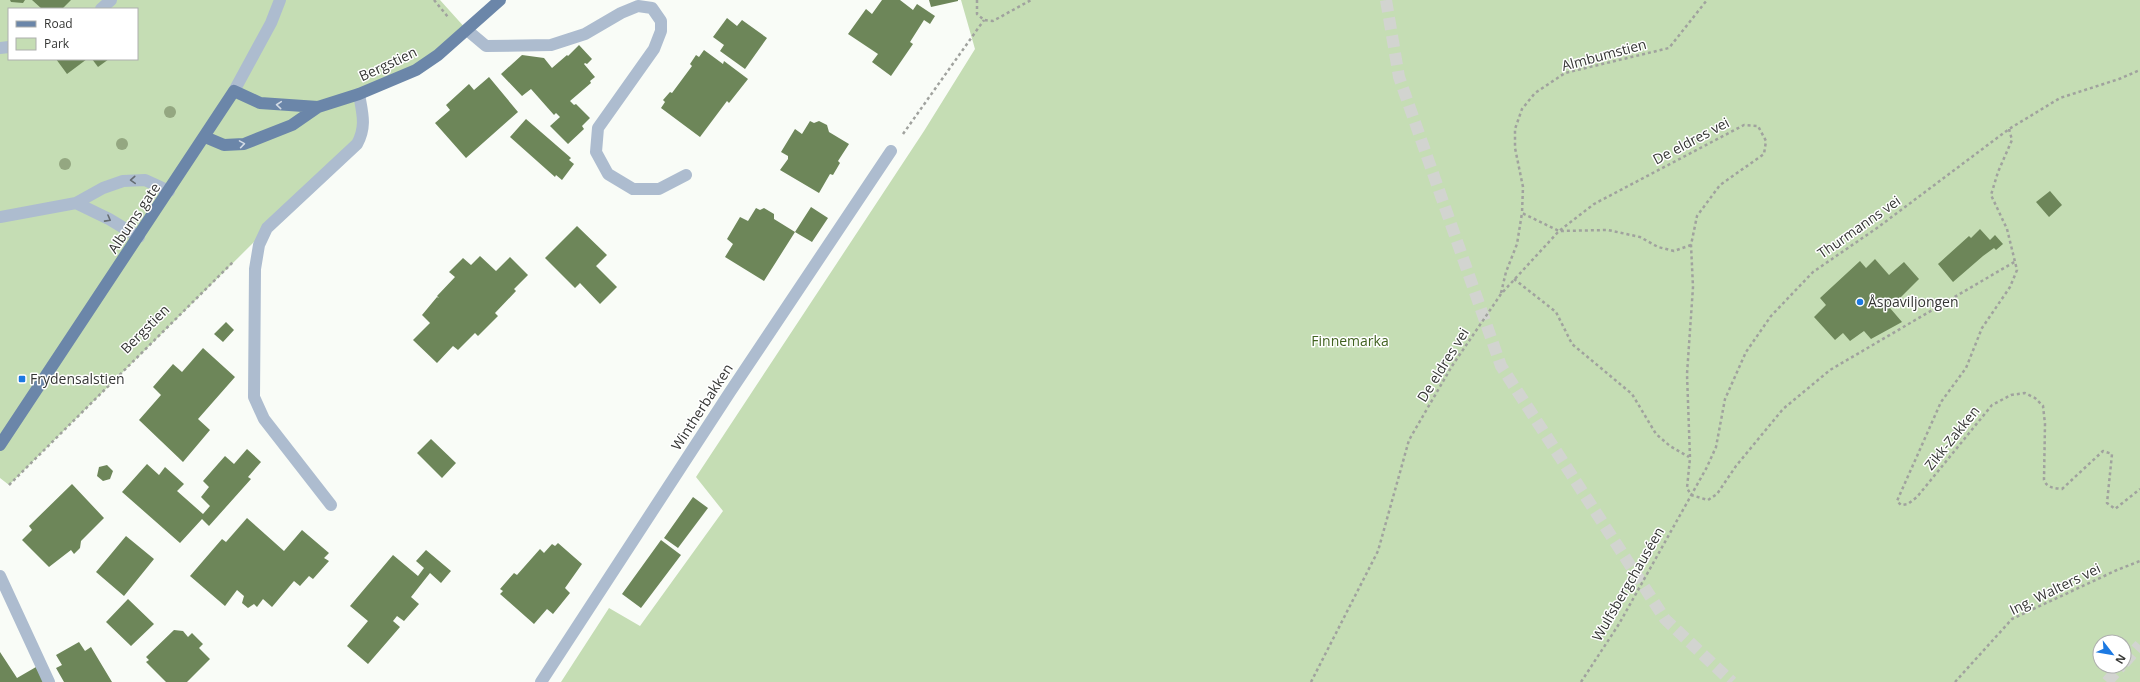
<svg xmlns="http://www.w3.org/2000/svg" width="2140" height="682" font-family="'Open Sans',sans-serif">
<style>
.green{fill:#c5ddb4;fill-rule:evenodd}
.building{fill:#6d8659}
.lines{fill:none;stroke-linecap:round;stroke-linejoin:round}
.minor-tunnel{stroke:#d2d4d0;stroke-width:12;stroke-dasharray:12 6;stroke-linecap:butt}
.major-tunnel{stroke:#d2d4d0;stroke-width:12;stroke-dasharray:12 6;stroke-linecap:butt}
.path{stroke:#a0a29e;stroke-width:2.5;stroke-dasharray:3 3;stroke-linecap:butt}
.minor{stroke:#adbccf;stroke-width:12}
.major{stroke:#6b86a9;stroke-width:12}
.tree{fill:#94a781}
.oneway{stroke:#d3dbe5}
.oneway2{stroke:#656c72}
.poi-dot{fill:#1c79e2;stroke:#fff;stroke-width:1.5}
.labels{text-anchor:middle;stroke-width:3;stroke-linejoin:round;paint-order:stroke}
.street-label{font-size:14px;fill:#353634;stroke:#fff}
.poi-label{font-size:14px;fill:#353634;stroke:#fff;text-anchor:start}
.park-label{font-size:14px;fill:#416220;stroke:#fff}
</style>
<rect width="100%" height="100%" fill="#f9fcf7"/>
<path class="green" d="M0 0H440L467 30 438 55 359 94 363 134 9 485 0 478ZM9 9H137V59H9Z
M961 0H2140V682H561L609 608 640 626 723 511 696 477 924 131 975 49ZM2100 642H2124V666H2100Z"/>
<path class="building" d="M10 0H25L23 3 11 2Z
M32 0H71L62 9H42Z
M882 0H900L913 10 917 4 935 16 930 24 924 20 910 42 913 44 891 76 872 62 878 54 848 34 866 9 872 14Z
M929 0H958V1L931 7Z
M727 18 737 26 742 20 767 38 745 69 720 51 724 45 713 37Z
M579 45 592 59 587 64 585 63 584 64 595 77 590 81 591 83 570 101 574 105 576 104 590 118 582 126 584 129 568 144 550 126 560 117 556 113 554 115 531 89 522 96 501 74 522 55 544 58 552 68 567 55 568 56Z
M704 50 723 64 724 61 748 79 729 103 727 101 700 137 661 108 665 102 663 100 670 92 672 93 692 66 690 64 696 55 699 57Z
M56 59H87L67 74Z
M92 59H109L98 67Z
M489 77 518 112 466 158 435 123 450 110 446 105 469 84 474 90Z
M526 119 571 158 569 160 574 164 562 180 556 175 555 177 510 137Z
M810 121 814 123 819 121 827 125 829 132 849 144 838 161 840 163 833 175 830 174 819 193 780 170 788 159V156L781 152 795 129 802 134Z
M2050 191 2062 205 2049 217 2036 202Z
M811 207 828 218 812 242 795 232Z
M756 208 760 210 764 208 774 214V219L795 232 764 281 725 257 733 244 727 239 740 217 748 221Z
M577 226 607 255 596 266 617 287 600 304 580 283 575 288 545 258Z
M1980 229 1990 240 1995 235 2003 244 1996 250 1994 248 1983 256 1953 282 1938 264 1969 236 1971 238Z
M480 256 496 271 510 257 528 275 514 289 516 291 495 313 498 316 478 336 475 333 458 350 453 346 437 363 413 340 430 323 422 315 437 297 439 298 437 296 455 277 449 272 463 258 471 265Z
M1875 259 1889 275 1904 262 1919 279 1890 308 1902 322 1871 339 1864 331 1850 341 1843 333 1835 340 1814 317 1826 305 1820 298 1860 261 1866 268Z
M226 322 234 330 223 342 214 334Z
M203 348 235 377 198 419 210 430 183 462 139 420 161 395 153 387 173 364 182 372Z
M431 439 456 463 442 478 417 453Z
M247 449 261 462 248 477 251 479 209 526 202 519 180 543 122 492 147 464 159 475 165 467 184 484 177 491 203 514 210 506 201 497 209 487 203 481 225 456 234 464Z
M107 465 113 471 110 479 103 481 97 476 99 467Z
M72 484 104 518 81 541 80 548 74 554 71 550 49 567 22 540 32 530 29 526Z
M693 497 708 508 678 548 664 538Z
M247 518 284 551 302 530 329 553 324 558 329 561 313 579 309 576 300 586 294 581 272 607 263 599 257 607 254 604 248 608 242 603 244 596 237 590 225 606 190 576 222 539 226 542Z
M126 536 154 559 124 596 96 572Z
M661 540 681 555 641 608 622 594Z
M558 543 582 564 565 588 570 593 553 614 547 609 534 624 500 594 503 591 500 589 514 573 517 575 540 549 544 553 552 544 555 546Z
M426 550 451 571 441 583 430 573 411 597 419 604 404 621 397 616 393 621 400 627 368 664 347 646 368 621 350 606 393 555 418 576 424 568 416 561Z
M128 599 154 624 131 646 106 622Z
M174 630 183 631 188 637 192 633 203 644 199 648 210 659 187 682H166L146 662 149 660 146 657Z
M79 642 85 651 91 647 112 682H64L56 668 62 665 56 655Z
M0 652 17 678 36 667 44 682H0Z"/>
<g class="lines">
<path class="minor-tunnel" d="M1386 0 1399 77 1501 366 1665 619 1732 682"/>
<path class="major-tunnel" d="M2124 663 2140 645
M2107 682 2121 666"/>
<path class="path" d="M434 0 448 17
M977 0V14L984 20 993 21 1031 0
M2009 129 2012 140 1998 172 1991 195 2007 229 2017 270 2010 287 1982 328 1966 368 1941 402 1897 501 1901 505 1908 504 1917 497 1992 405 2011 395 2025 393 2035 398 2043 406 2045 424 2044 480C2047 488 2054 488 2062 489L2103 451 2112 454 2107 503 2115 509 2140 489
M903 134 984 20
M1691 245 1674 251 1658 247 1640 237 1608 230 1559 231 1522 213 1523 187 1515 148V129L1522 109 1535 93 1565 73 1669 48 1707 0
M1514 279 1556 312 1572 344 1632 394 1656 434 1670 446 1689 457
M1501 293 1506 272 1517 244 1522 213
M9 485 233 262
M1311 682 1378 551 1409 440 1452 366 1501 294 1559 231 1594 204 1744 125 1758 126 1766 141 1764 154 1720 185 1697 216 1691 245 1693 287 1687 374 1690 458 1687 488 1691 495 1708 500 1717 494 1736 466 1783 409 1830 370 2016 261
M1581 682 1619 624 1707 467 1716 447 1725 399 1746 352 1771 316 1813 272 1877 228 2009 129 2060 98 2119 79 2140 70
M1955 682 2012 619 2117 570 2140 561"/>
<path class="minor" d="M101 9 111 0
M467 30 486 46 551 45 585 34 621 13 638 6 652 8 661 21V31L654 49 598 128 596 152 608 174 633 189H659L686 175
M0 48 9 47
M234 91 271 23 280 0
M76 203 109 219 139 237
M0 217 76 203 103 188 123 181 145 180 169 191
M331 505 264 419 254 397 255 269 259 245 267 228 357 144C367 126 362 112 359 94
M0 576 49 682
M541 682 730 392 891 151"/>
<path class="major" d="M205 137 224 145 244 144 292 125 318 107 359 94 416 70 438 55 500 0
M0 445 234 91 260 103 318 107"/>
</g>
<g class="tree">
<circle cx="170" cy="112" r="6"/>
<circle cx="122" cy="144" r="6"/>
<circle cx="65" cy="164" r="6"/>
</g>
<defs><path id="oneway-chevron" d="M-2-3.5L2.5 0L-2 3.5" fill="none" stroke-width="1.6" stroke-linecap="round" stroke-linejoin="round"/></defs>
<g class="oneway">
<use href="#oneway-chevron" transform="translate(279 105) rotate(-175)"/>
<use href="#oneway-chevron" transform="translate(242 144) rotate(-9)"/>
</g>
<g class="oneway2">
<use href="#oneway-chevron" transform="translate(133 180) rotate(176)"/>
<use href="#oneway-chevron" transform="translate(108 219) rotate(29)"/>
</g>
<g class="poi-dot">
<circle cx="1860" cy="302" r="4"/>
<rect x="18" y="375" width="8" height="8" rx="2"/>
</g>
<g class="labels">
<g class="street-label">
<text transform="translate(1604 55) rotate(-15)" y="5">Almbumstien</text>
<text transform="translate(388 64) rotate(-25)" y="5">Bergstien</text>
<text transform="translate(1691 141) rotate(-28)" y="5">De eldres vei</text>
<text transform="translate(134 218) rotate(-56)" y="5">Albums gate</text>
<text transform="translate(1859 227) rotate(-35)" y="5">Thurmanns vei</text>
<text transform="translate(145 329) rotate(-45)" y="5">Bergstien</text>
<text transform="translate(1443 365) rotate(-58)" y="5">De eldres vei</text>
<text transform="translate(702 407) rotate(-57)" y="5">Wintherbakken</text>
<text transform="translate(1952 438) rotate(-51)" y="5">Zikk-Zakken</text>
<text transform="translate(1628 584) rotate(-60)" y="5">Wulfsbergchauséen</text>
<text transform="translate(2055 589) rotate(-26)" y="5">Ing. Walters vei</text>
</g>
<g class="poi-label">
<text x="1868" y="307">Åspaviljongen</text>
<text x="30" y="384">Frydensalstien</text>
</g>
<g class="park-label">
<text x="1350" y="346">Finnemarka</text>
</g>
</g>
<rect x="8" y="8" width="130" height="52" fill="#ffffff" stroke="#aeafae"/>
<rect x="16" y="21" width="20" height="6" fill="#6b86a9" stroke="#aeafae"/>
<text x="44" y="28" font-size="12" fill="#353634">Road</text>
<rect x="16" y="38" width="20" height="12" fill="#c5ddb4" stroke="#aeafae"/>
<text x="44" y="48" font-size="12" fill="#353634">Park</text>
<g transform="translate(2112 654) rotate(121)"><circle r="19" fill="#ffffff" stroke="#aeafae"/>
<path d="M0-3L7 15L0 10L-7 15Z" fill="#1c79e2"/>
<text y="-6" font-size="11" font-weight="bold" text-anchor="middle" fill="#353634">N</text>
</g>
</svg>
